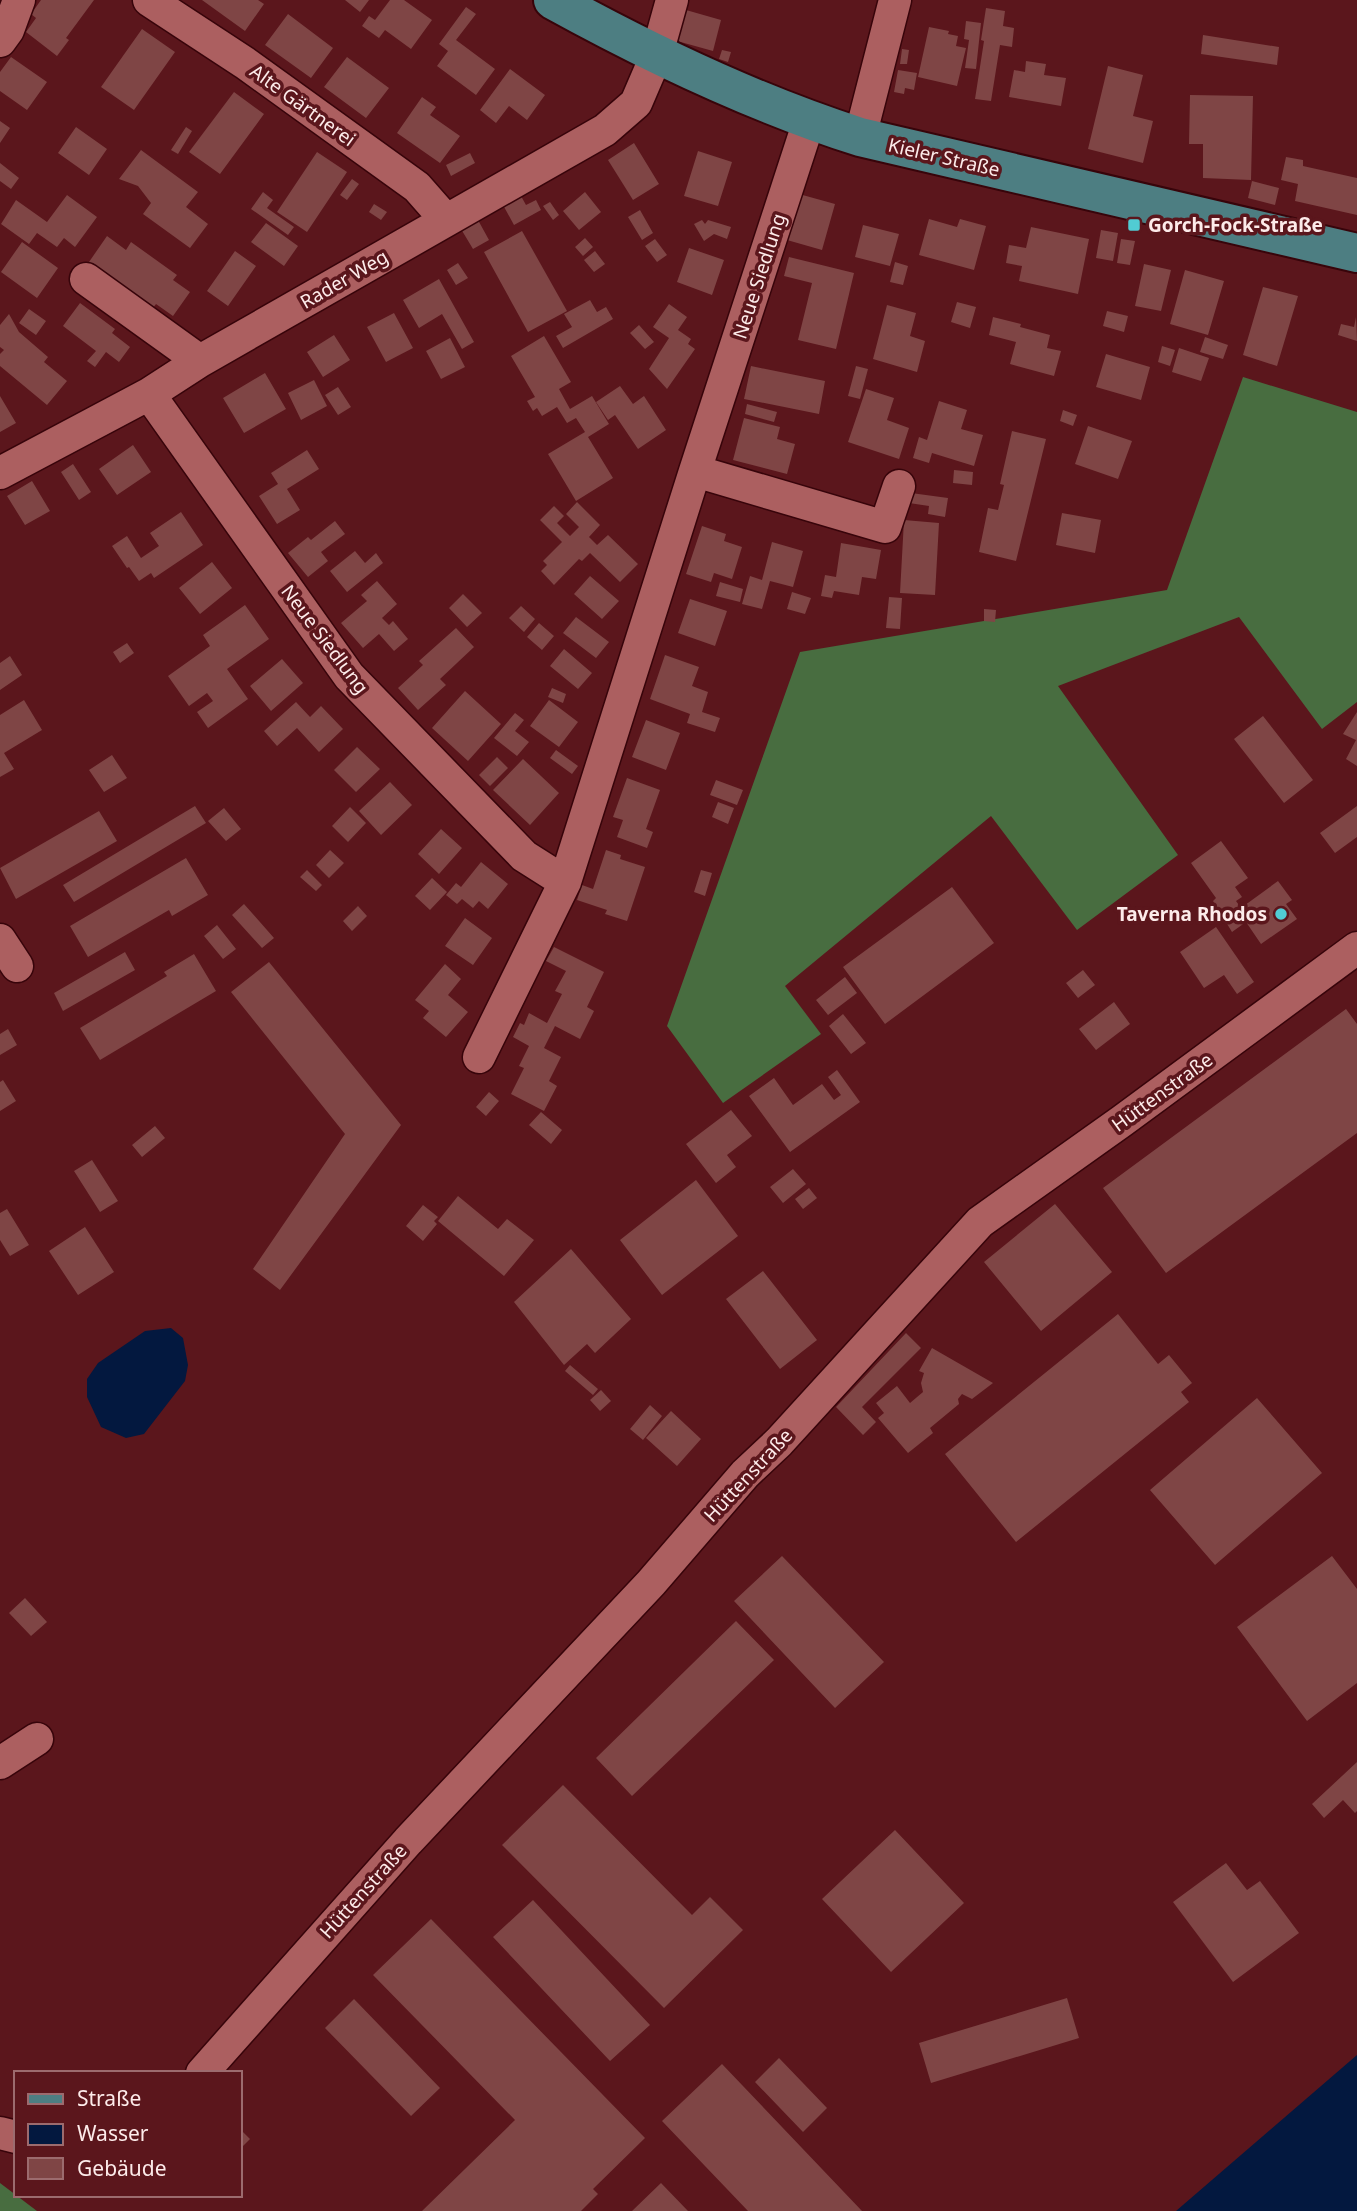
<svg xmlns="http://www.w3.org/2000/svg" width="1357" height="2211" font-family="'Noto Sans',sans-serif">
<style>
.forest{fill:#486d40}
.water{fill:#03183f}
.building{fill:#7f4545}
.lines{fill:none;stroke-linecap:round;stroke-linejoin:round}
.minor-casing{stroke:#37040a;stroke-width:35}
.major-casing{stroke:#37040a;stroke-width:42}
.minor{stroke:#ac5f60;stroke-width:32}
.major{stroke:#4d7e82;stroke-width:38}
.poi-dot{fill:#51ccd3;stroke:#5b161c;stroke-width:2.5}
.labels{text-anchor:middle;stroke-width:7;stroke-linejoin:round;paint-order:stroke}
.street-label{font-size:19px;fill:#fdebea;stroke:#5b161c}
.poi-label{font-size:19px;font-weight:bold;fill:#fdebea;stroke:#5b161c;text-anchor:start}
</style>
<rect width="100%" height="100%" fill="#5b161c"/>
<path class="forest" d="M1243 377 1357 412V702L1322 729 1239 617 1058 686 1178 855 1077 930 991 816 785 986 821 1034 723 1103 667 1026 800 652 1167 590Z
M0 2183 37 2211H0Z"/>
<path class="water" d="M171 1328 183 1338 188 1365 185 1381 144 1434 126 1438 101 1427 87 1397V1379L98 1363 145 1331Z
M1357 2055V2211H1176Z"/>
<path class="building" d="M41 0H94L66 38 69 40 57 56 26 32 36 18 31 14Z
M202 0H258L264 4 245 31Z
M345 0H369L360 12Z
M390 0H404L432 20 411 49 385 30 379 38 362 26 369 16 375 20Z
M466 7 476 14 456 40 495 69 476 95 437 66 448 51 439 44Z
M986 8 1005 11 1003 26 1014 28 1012 47 1000 45 991 101 975 99 984 41 981 40Z
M686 10 721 20 713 51 677 41Z
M288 14 333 48 311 78 265 45Z
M966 21 981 23 976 69 965 68 969 40 964 39Z
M929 27 949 31 948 34 958 36 956 46 966 48 957 86 918 77Z
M142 29 175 52 134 110 101 87Z
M1203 35 1279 47 1277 65 1201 54Z
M902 49 909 50 907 64H900Z
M722 50 731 52 728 62 719 59Z
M11 57 47 82 27 110 0 91V72Z
M347 57 389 88 366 118 324 87Z
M1026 61 1046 64 1044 75 1066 78 1061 106 1009 97 1014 70 1025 72Z
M1108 66 1143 75 1133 116 1153 121 1143 163 1088 149Z
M510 69 545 95 527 120 509 106 496 123 480 110Z
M898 70 917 73 914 90 905 88 904 94 894 92Z
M234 92 264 114 220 174 189 152Z
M1190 95 1253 96 1251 180 1203 178V144H1189Z
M422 97 436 107 430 115 460 136 440 163 397 133Z
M0 121 10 128 0 143Z
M76 127 107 149 89 175 58 153Z
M186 127 192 131 178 154 171 150Z
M634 143 659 184 633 200 608 160Z
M141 150 198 192 186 207 208 224 190 248 143 214 151 203 138 186 119 179Z
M698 151 732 162 718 206 684 196Z
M317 152 347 172 307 232 277 212Z
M470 153 475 163 451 176 446 165Z
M1286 157 1303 160V166L1357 178V215L1295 201 1298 184 1281 180Z
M0 163 19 178 11 189 0 181Z
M352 179 359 184 347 200 340 195Z
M1252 181 1279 188 1275 205 1248 198Z
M263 192 273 200 267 208 294 227 288 235 251 209Z
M585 192 601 212 579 230 563 211Z
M799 194 835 204 822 250 787 240Z
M67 195 97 217 75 247 64 238 57 247 37 233 29 244 1 224 16 200 47 222Z
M521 196 526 205 536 200 541 210 514 225 503 205Z
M550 202 559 215 553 220 543 206Z
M374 204 387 212 381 220 369 212Z
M640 210 653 233 642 240 628 217Z
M929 219 957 227 960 219 986 226 974 270 919 255Z
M478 220 489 240 473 249 461 229Z
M702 220 705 224 708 220 731 227 727 239 714 234 704 241 694 224Z
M266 223 298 246 284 266 251 242Z
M863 225 899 234 890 266 855 257Z
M1031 227 1089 239 1078 294 1019 281 1022 266 1006 263 1009 245 1026 248Z
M1101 230 1118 233 1113 261 1096 258Z
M522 231 567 311 528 332 484 252Z
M107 236 126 250 131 242 177 275 173 280 190 292 173 316 156 304 153 308 89 262Z
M585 238 593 247 583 256 575 247Z
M655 239 667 255 657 262 645 246Z
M1121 239 1135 241 1130 265 1117 263Z
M22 242 58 268 37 298 1 272Z
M689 248 724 260 712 295 677 282Z
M235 251 256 266 228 306 207 291Z
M595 251 605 264 594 272 584 260Z
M789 257 854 273 836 349 798 340 812 283 784 276Z
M895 262 908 266 903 285 890 282Z
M458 263 468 278 456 285 447 270Z
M1144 264 1171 270 1161 311 1135 306Z
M1185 270 1224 281 1208 335 1170 324Z
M439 279 474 342 462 349 442 314 419 328 403 300Z
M1263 287 1298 296 1277 366 1243 355Z
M590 300 597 312 606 307 613 319 563 348 556 336 572 327 564 314Z
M957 302 976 307 970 328 951 322Z
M80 303 115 329 112 333 130 347 119 362 106 352 95 367 87 361 96 351 63 326Z
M669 304 687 317 678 330 691 339 688 344 695 349 667 389 649 369 669 338 653 327Z
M887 305 916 313 910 336 925 341 917 372 873 359Z
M29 309 46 321 36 335 19 323Z
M1107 311 1128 316 1124 332 1103 326Z
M394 313 413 348 386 362 367 327Z
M9 314 19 332 48 357 44 362 67 381 47 405 0 366V354L4 350 0 347V325Z
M993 317 1021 324 1020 327 1050 335 1047 348 1061 351 1054 376 1010 364 1016 342 989 335Z
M1356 317 1357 341 1338 335 1341 324 1354 327Z
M639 325 654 342 645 349 630 333Z
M334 335 350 360 323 377 307 352Z
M544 336 571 382 559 389 570 409 592 396 609 424 588 437 613 478 576 501 548 454 585 432 576 418 567 423 557 407 542 416 537 408 533 411 527 401 535 397 511 356Z
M1205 337 1228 345 1223 359 1200 352Z
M450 338 465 367 441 379 426 351Z
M1162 346 1175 350 1170 366 1158 362Z
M1179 348 1209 358 1201 381 1172 372Z
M1106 354 1150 367 1141 400 1096 387Z
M751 366 825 381 819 414 744 399Z
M856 366 868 369 860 399 848 396Z
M265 373 286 409 244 433 223 398Z
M314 380 327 406 301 420 288 393Z
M620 386 633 404 644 396 666 430 638 449 615 415 608 420 596 402Z
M338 387 351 407 338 415 325 395Z
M866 389 894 398 887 420 909 428 899 459 848 442Z
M0 396 16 423 0 432Z
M939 401 967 410 961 429 983 435 974 466 932 453 929 463 913 458 919 437 927 440Z
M747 404 777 412 774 422 745 414Z
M1063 410 1077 415 1073 426 1060 421Z
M744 418 780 427 777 439 795 444 787 474 733 460Z
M1088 426 1132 441 1118 479 1075 464Z
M1012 431 1046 439 1016 561 979 552 988 508 998 510 1004 485 1000 484Z
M133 445 151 472 117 495 99 469Z
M307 450 319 469 287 489 300 510 277 524 259 496 278 484 271 473Z
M73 464 91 492 79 500 61 472Z
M954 470 973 472 972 485 953 483Z
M32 481 50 511 25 525 7 496Z
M911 493 948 498 945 517 928 514 929 506 909 503Z
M577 502 600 525 589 537 597 545 608 535 638 564 620 582 590 553 582 561 579 559 554 585 541 571 547 565 543 561 562 542 540 520 554 506 564 516 557 523 570 536 579 527 566 514Z
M181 512 203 545 154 578 151 573 139 581 129 567 127 568 112 546 127 536 141 558 159 546 150 533Z
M1062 513 1101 520 1095 553 1056 545Z
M904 520 939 523 935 595 900 593Z
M335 521 345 534 321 552 328 561 308 577 288 553 308 537 311 540Z
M702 526 726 534 724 541 742 547 732 579 714 573 711 582 686 574Z
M772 542 803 551 793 587 770 581 762 609 742 604 750 576 762 580Z
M841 543 881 550 876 579 862 577 859 595 834 591 832 598 821 596 825 575 836 577Z
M355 551 365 563 376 553 383 563 347 592 330 571Z
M212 562 232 588 200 614 179 588Z
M590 576 619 601 602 619 574 594Z
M377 581 397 604 382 618 389 625 393 621 408 639 394 651 379 634 363 648 341 623 367 601 361 595Z
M720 582 743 589 740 602 716 596Z
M792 592 811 598 805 614 787 609Z
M463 594 482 613 467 627 449 608Z
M889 597 902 598 900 629 886 628Z
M690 599 727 611 715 646 678 633Z
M245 605 269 639 227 669 248 699 208 728 197 712 213 701 207 693 189 706 168 676 210 646 203 635Z
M521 606 535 619 524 632 509 618Z
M984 609 996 610 995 622 984 621Z
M576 617 609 642 596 658 563 633Z
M539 623 554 636 542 650 527 637Z
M456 628 474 647 440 679 446 685 418 710 398 688 423 665 419 661Z
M127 643 134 653 120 663 113 652Z
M564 649 592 673 578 689 550 666Z
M665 655 699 667 692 686 708 692 702 712 720 718 715 732 687 723 690 714 650 699Z
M10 656 22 675 0 690V663Z
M282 659 303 683 271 711 250 686Z
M552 688 566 694 563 703 548 697Z
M465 691 501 724 468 761 432 728Z
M24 700 42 730 4 753 14 769 0 777V715Z
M549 700 578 722 559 747 530 726Z
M296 702 310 717 321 706 343 729 319 752 297 728 277 746 264 731Z
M1357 712V766L1346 759 1356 740 1343 734Z
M515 713 524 720 515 731 529 742 517 756 494 738Z
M1263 716 1313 780 1284 803 1234 739Z
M646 720 680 733 666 770 632 757Z
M357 747 380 769 356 792 334 770Z
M556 750 578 766 572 774 550 758Z
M112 755 127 778 104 792 89 770Z
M497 757 508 768 490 786 479 775Z
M523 759 559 793 530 825 493 790Z
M627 778 660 790 646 829 653 832 647 848 617 837 623 820 613 817Z
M716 780 743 790 737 805 710 795Z
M390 782 412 805 381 835 359 811Z
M718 802 734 808 728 824 712 817Z
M195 806 206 823 74 902 63 885Z
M1357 806V837L1335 853 1320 833Z
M350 807 366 823 348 842 332 826Z
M224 808 241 829 226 841 208 821Z
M99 811 117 841 16 899 0 868Z
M441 829 462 848 439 874 418 854Z
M1221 841 1248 878 1235 887 1242 897 1236 901 1241 908 1278 881 1292 900 1286 904 1297 919 1261 944 1246 922 1232 932 1213 901 1216 898 1191 863Z
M330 850 344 863 329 878 316 865Z
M606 850 621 855 620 859 645 867 627 921 605 914 607 910 577 900 582 885 593 889Z
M186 858 208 895 172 916 169 910 88 957 70 926Z
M481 862 508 884 488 909 479 901 473 908 462 899 457 904 446 895 456 883 461 887Z
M307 870 322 885 316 891 300 877Z
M701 870 712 873 705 896 694 892Z
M432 878 447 892 430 910 415 896Z
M952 887 994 943 885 1024 843 967Z
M244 904 274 938 262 948 232 915Z
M358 906 367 916 352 931 343 921Z
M465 918 492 938 473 965 445 946Z
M217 925 236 949 223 959 204 936Z
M1216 927 1254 982 1237 994 1224 975 1204 988 1180 952Z
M554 947 604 972 587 1007 594 1011 580 1039 555 1026 544 1048 561 1057 549 1081 557 1086 544 1111 511 1094 524 1068 519 1066 529 1046 513 1037 520 1023 524 1025 529 1013 547 1023 562 994 555 991 566 971 546 961Z
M125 952 135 970 63 1011 54 993Z
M194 954 216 991 100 1060 80 1028 167 976 164 972Z
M269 962 401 1125 280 1290 253 1269 345 1134 231 992Z
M445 964 461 979 448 995 468 1012 446 1037 423 1018 429 1011 415 1000Z
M1083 970 1095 985 1078 998 1066 983Z
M845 977 857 993 828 1015 816 1000Z
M1114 1002 1130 1024 1096 1050 1079 1029Z
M1346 1009 1357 1024V1133L1166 1273 1103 1188Z
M843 1014 866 1043 851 1054 829 1026Z
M8 1029 17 1045 0 1055V1034Z
M837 1070 860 1102 790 1152 749 1096 774 1078 793 1105 822 1084 834 1100 841 1095 828 1077Z
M3 1080 16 1101 0 1111V1082Z
M489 1092 499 1101 486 1116 476 1107Z
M731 1110 752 1136 727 1155 736 1167 716 1183 686 1144Z
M541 1112 562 1130 551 1144 529 1125Z
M155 1126 165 1138 142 1157 132 1145Z
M92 1160 118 1201 100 1212 74 1171Z
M793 1169 806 1184 783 1203 770 1187Z
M696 1180 738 1236 662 1295 620 1240Z
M809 1188 817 1198 803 1209 795 1199Z
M458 1196 498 1229 507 1219 534 1240 504 1276 438 1221Z
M1055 1204 1112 1272 1041 1331 984 1262Z
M423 1205 438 1217 434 1221 437 1224 423 1241 406 1226Z
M7 1209 29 1245 10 1256 0 1240V1213Z
M85 1227 114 1272 78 1295 49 1251Z
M571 1249 631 1319 595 1353 587 1344 564 1365 514 1302Z
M763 1271 817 1340 780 1369 726 1299Z
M1118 1314 1158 1364 1169 1355 1192 1383 1181 1392 1189 1402 1016 1542 945 1454Z
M906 1333 921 1348 862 1407 876 1422 863 1435 836 1407Z
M932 1348 993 1383 972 1399 962 1394 958 1399 959 1404 930 1428 933 1433 908 1453 878 1418 884 1413 876 1403 897 1386 910 1403 923 1392 921 1383 924 1373 919 1371Z
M570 1365 598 1389 593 1395 565 1371Z
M601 1390 611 1401 600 1411 590 1400Z
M1257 1398 1322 1473 1215 1565 1150 1490Z
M650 1405 662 1416 643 1440 630 1429Z
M671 1411 701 1439 677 1466 646 1438Z
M782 1556 884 1662 835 1708 734 1601Z
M1332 1556 1357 1589V1683L1307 1721 1237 1627Z
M25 1598 47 1622 31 1636 9 1613Z
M736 1621 774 1660 632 1796 596 1758Z
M1357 1762V1811L1355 1813 1343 1800 1324 1818 1312 1804Z
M563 1785 692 1915 710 1897 743 1930 664 2008 502 1845Z
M895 1830 964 1903 891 1972 822 1899Z
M1226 1863 1247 1890 1260 1881 1299 1933 1233 1982 1173 1902Z
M533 1900 650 2025 610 2061 493 1937Z
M431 1919 645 2138 593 2189 598 2194 581 2211H422L515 2120 373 1975Z
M1067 1998 1079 2038 931 2083 919 2043Z
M354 1999 440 2088 411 2116 325 2028Z
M779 2058 827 2108 803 2132 755 2082Z
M722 2064 862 2211H748L662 2121Z
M240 2129 250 2139 240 2149Z
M661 2183 688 2211H632Z"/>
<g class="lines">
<defs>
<path id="minor" d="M149 0 245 63 417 187 446 220
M0 41 8 30 19 0
M860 137 895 0
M86 279 200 361
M149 394 349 676 524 856 565 882
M695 471 885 527 899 486
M0 473 149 394 200 361 605 130 636 103 657 54 672 0
M0 940 17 966
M479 1057 565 882 695 471 809 121
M0 1763 37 1739
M202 2073 408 1841 651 1583 745 1474 779 1442 980 1222 1122 1121 1357 948
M0 2133 16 2137"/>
<path id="major" d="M553 0C651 54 754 103 860 137L1357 253"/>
</defs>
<use href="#minor" class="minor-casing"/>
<use href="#major" class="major-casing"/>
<use href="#minor" class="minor"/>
<use href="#major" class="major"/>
</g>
<g class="poi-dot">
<rect x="1127" y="218" width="14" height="14" rx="3.5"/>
<circle cx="1281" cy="914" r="7"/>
</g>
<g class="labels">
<g class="street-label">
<text transform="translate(303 105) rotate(36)" y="7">Alte Gärtnerei</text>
<text transform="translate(944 157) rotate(13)" y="7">Kieler Straße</text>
<text transform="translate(759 276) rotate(-72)" y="7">Neue Siedlung</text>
<text transform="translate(344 279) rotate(-30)" y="7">Rader Weg</text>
<text transform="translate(325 639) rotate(53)" y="7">Neue Siedlung</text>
<text transform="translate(1162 1092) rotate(-36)" y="7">Hüttenstraße</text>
<text transform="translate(748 1475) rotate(-47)" y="7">Hüttenstraße</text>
<text transform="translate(363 1891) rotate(-48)" y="7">Hüttenstraße</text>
</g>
<g class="poi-label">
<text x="1148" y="232">Gorch-Fock-Straße</text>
<text x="1267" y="921" text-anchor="end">Taverna Rhodos</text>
</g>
</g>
<rect x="14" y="2071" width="228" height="126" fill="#5b161c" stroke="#9c6b6e" stroke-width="2"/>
<rect x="28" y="2094" width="35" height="10" fill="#4d7e82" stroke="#9c6b6e" stroke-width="2"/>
<text x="77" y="2106" font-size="21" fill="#fdebea">Straße</text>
<rect x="28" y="2124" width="35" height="21" fill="#03183f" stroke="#9c6b6e" stroke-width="2"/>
<text x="77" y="2141" font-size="21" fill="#fdebea">Wasser</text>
<rect x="28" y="2158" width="35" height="21" fill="#7f4545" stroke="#9c6b6e" stroke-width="2"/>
<text x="77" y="2176" font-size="21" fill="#fdebea">Gebäude</text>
</svg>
